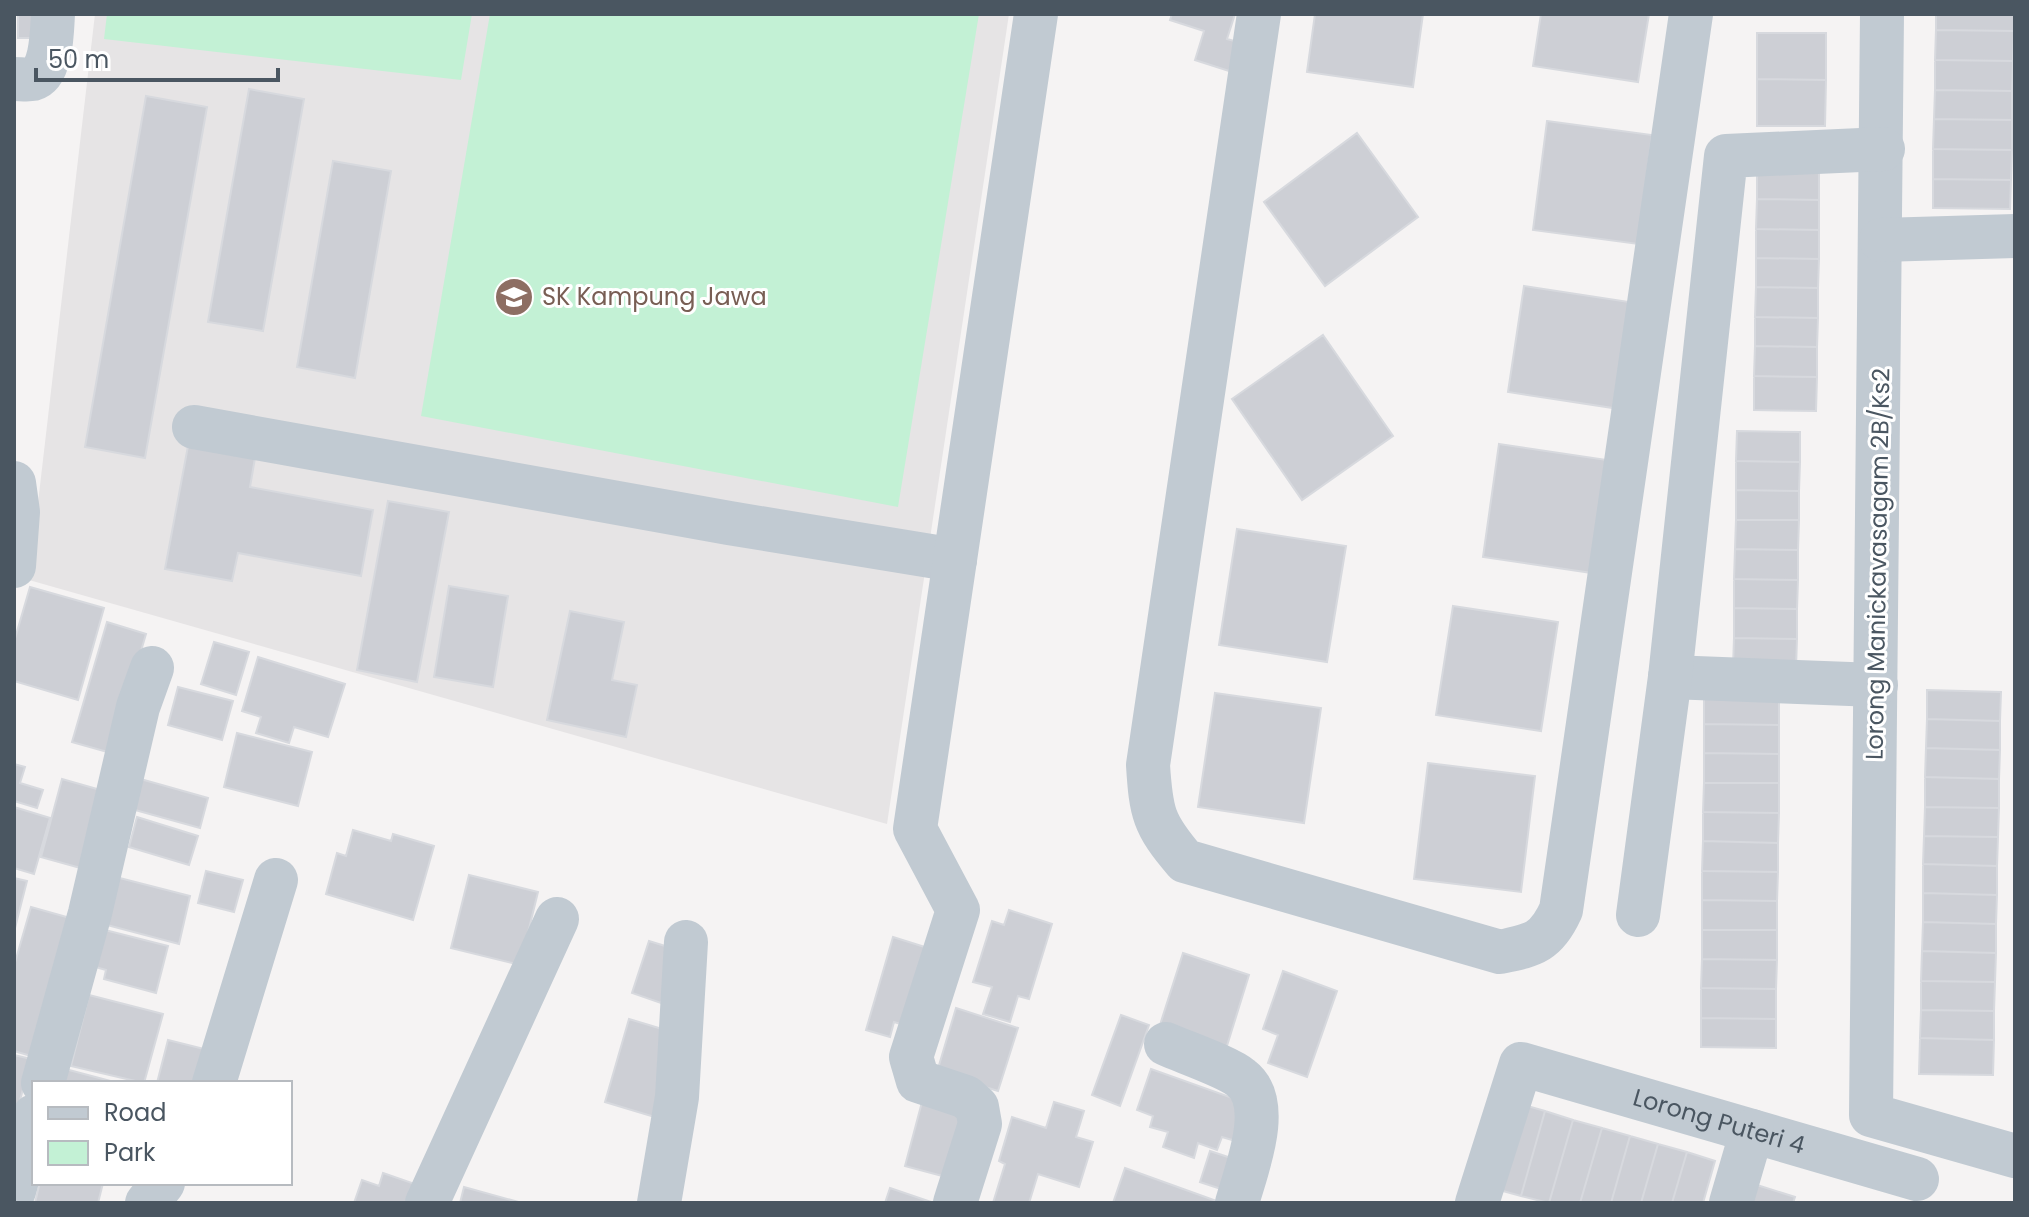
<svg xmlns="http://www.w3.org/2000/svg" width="2029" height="1217" font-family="Poppins,sans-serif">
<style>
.education{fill:#e6e4e5}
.green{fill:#c3f1d5}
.building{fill:#cdcfd5;stroke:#d7d9de;stroke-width:2}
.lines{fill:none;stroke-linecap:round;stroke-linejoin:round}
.minor{stroke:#c1cad2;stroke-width:44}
.labels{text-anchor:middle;stroke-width:6;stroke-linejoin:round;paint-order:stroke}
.education-label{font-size:24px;fill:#785e54;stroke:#fff;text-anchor:start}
.street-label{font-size:24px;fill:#4a5661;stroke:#fff}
</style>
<rect width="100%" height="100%" fill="#f5f3f3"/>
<path class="education" d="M95 14H1009L887 824 29 580Z"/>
<path class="green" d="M107 14H472L461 80 104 39Z
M490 14H979L898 507 421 416Z"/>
<path class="building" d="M18 14H47V38H18Z
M1172 14H1235L1227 39 1238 42 1229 71 1195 60 1204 31 1170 20Z
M1315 14H1423L1413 87 1307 72Z
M1541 14H1649L1638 82 1533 66Z
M1936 14H2014V31L1936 30Z
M1936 30 2014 31 2013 61 1935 60Z
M1757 33H1826V80L1757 79Z
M1935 60 2013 61 2012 91 1935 90Z
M1757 79 1826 80 1825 126H1757Z
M249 89 304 99 263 331 208 322Z
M1935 90 2012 91V120L1934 119Z
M146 96 207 107 145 458 85 447Z
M1934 119 2012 120V150L1933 149Z
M1547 121 1652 135 1638 244 1533 230Z
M1357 133 1418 217 1325 286 1264 202Z
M1933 149 2012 150 2011 180 1933 179Z
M333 161 391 171 355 378 297 367Z
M1757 170 1819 171V200L1757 199Z
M1933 179 2011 180 2010 209 1933 208Z
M1757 199 1819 200V230L1756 229Z
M1756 229 1819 230V259L1756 258Z
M1756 258 1819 259 1818 288 1756 287Z
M1524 286 1629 302 1613 408 1508 392Z
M1756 287 1818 288V318L1755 317Z
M1755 317 1818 318 1817 347 1755 346Z
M1323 335 1393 436 1302 500 1232 399Z
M1755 346 1817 347V377L1754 376Z
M1754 376 1817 377 1816 411 1754 410Z
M1737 431 1800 432V462L1736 461Z
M1499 444 1607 460 1592 573 1483 557Z
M188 446 255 458 250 487 373 510 361 576 238 553 232 581 165 569Z
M1736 461 1800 462 1799 491 1736 490Z
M1736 490 1799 491V520H1736Z
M388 501 449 512 417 682 357 670Z
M1736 520H1799L1798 550 1735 549Z
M1237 529 1346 546 1327 662 1219 645Z
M1735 549 1798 550V580L1734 579Z
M1734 579 1798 580 1797 609 1734 608Z
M449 586 508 596 493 687 434 677Z
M30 587 104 608 78 700 14 681V642Z
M1453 606 1558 622 1541 731 1436 715Z
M1734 608 1797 609V639L1734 638Z
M570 611 624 622 612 680 637 685 626 737 547 720Z
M107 622 146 634 111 753 72 742Z
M1734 638 1797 639 1796 668 1733 667Z
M214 642 249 652 236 695 201 684Z
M258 657 345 684 328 737 294 727 289 743 256 733 261 717 242 711Z
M178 687 233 701 222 740 168 725Z
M1927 690 2001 692 2000 721 1927 719Z
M1215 693 1321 708 1304 823 1198 807Z
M1704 694 1779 696V725L1704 724Z
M1927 719 2000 721V750L1926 748Z
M1704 724 1779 725V754L1704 753Z
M237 733 312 752 298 806 224 787Z
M1926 748 2000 750 1999 779 1925 777Z
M1704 753 1779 754V783H1704Z
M1428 763 1535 776 1521 892 1414 879Z
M14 764 25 767 20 783 43 790 37 808 14 801Z
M1925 777 1999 779V808L1925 807Z
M137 778 208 798 200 828 128 808Z
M62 779 104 791 84 869 41 857Z
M1704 783H1779V813L1703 812Z
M14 807 50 818 34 874 14 868Z
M1925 807 1999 808 1998 837 1924 836Z
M1703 812 1779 813 1778 843 1703 841Z
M137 817 198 836 189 865 129 847Z
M353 830 391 841 393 834 434 846 413 920 326 894 337 853 346 856Z
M1924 836 1998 837 1997 866 1923 864Z
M1703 841 1778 843V872L1702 871Z
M1923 864 1997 866V895L1923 893Z
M206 871 243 880 234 912 198 903Z
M1702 871 1778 872 1777 901 1702 900Z
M104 874 190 896 179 944 92 921Z
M469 875 538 892 520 965 451 948Z
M14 878 27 881 14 932Z
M1923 893 1997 895 1996 924 1923 922Z
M1702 900 1777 901V930H1702Z
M31 907 70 918 31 1056 14 1051V966Z
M1009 910 1052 924 1029 999 1018 996 1010 1022 983 1014 992 987 973 982 992 921 1004 925Z
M1923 922 1996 924V953L1922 951Z
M101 929 168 946 156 993 104 979 106 970 92 966Z
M1702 930H1777V960L1702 959Z
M893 937 947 954 924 1031 894 1022 890 1037 866 1030Z
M649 941 678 950 661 1003 632 993Z
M1922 951 1996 953 1995 982 1921 981Z
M1183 953 1249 975 1226 1049 1159 1028Z
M1702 959 1777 960 1776 989 1701 988Z
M1283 971 1337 991 1307 1077 1268 1063 1278 1035 1263 1029Z
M1921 981 1995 982 1994 1011 1921 1010Z
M1701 988 1776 989V1019L1701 1018Z
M89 995 163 1014 144 1083 71 1066Z
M956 1008 1018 1028 998 1091 937 1072Z
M1921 1010 1994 1011V1040L1920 1038Z
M1121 1015 1149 1025 1120 1106 1092 1095Z
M1701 1018 1776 1019V1048L1701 1047Z
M629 1019 682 1035 658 1118 605 1102Z
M1920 1038 1994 1040 1993 1075 1919 1074Z
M168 1040 208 1050 200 1083H157Z
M14 1055 31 1059 14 1123Z
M54 1066 118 1083H49Z
M1151 1069 1255 1106 1242 1143 1222 1137 1217 1150 1198 1143 1194 1158 1163 1147 1168 1132 1150 1127 1153 1116 1137 1110Z
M922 1102 978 1116 961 1181 905 1166Z
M1054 1102 1084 1111 1076 1137 1093 1142 1079 1187 1038 1174 1029 1203H993L1005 1164 999 1161 1012 1117 1046 1128Z
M1517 1103 1545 1111 1521 1196 1492 1188Z
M1545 1111 1573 1120 1549 1203 1521 1196Z
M1573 1120 1602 1128 1580 1203H1549Z
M1602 1128 1630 1136 1611 1203H1580Z
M1630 1136 1658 1144 1641 1203H1611Z
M1658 1144 1687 1152 1672 1203H1641Z
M1210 1151 1246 1163 1236 1194 1200 1182Z
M1687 1152 1715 1161 1703 1203H1672Z
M1125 1168 1222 1203H1113Z
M383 1173 415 1184 408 1203H354L362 1180 379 1186Z
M22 1181 34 1183H103L98 1203H35L39 1186Z
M1757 1185 1795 1197 1793 1203H1752Z
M464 1187 522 1203H460Z
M890 1188 934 1203H885Z"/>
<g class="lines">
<g class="minor">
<path d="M1259 14 1148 765C1151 812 1153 824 1185 861L1500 952C1533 945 1546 943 1561 910L1691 14"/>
<path d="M1882 14 1871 1115 2015 1156"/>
<path d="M14 79C20 79 28 80 33 79 52 74 52 29 53 14"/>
<path d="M1881 240 2015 236"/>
<path d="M194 427 729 523 955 560"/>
<path d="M14 483 18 512 14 566"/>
<path d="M1670 677 1876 685"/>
<path d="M1638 915 1670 677 1726 156 1883 149"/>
<path d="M1166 1044C1184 1052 1228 1067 1241 1078 1274 1103 1246 1170 1237 1203"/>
<path d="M43 1083 90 913 138 707 152 668"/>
<path d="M214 1083 276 880"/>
<path d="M14 1191 34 1116"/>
<path d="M147 1203 163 1183"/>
<path d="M427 1203 557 919"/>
<path d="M659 1203 677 1097 686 942"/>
<path d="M955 1203 980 1124 977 1107 966 1097 918 1081 911 1057 958 910 915 829 1036 14"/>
<path id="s1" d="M1477 1203 1521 1064 1917 1179"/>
<path d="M1731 1203 1752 1131"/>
</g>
</g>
<defs>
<symbol id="school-disc" viewBox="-11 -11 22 22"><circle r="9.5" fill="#8d6e63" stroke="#fff"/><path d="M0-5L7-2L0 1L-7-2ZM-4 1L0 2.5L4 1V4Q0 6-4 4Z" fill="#fff"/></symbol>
</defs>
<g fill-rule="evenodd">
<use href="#school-disc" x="492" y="275" width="44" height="44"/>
</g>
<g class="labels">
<g class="education-label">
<text x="542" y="305">SK Kampung Jawa</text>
</g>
<g class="street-label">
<text transform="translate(1878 564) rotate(-89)" y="8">Lorong Manickavasagam 2B/Ks2</text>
<text dy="8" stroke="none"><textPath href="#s1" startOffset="352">Lorong Puteri 4</textPath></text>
</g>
</g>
<rect width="2029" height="1217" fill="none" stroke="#4a5661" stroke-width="32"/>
<rect x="32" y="1081" width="260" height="104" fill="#ffffff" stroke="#b7bbc0" stroke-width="2"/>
<rect x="48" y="1107" width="40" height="12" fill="#c1cad2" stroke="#b7bbc0" stroke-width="2"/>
<text x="104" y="1121" font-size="24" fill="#4a5661">Road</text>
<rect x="48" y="1141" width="40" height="24" fill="#c3f1d5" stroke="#b7bbc0" stroke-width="2"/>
<text x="104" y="1161" font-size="24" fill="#4a5661">Park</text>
<path d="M36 68v12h242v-12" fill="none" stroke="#4a5661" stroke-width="4"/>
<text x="48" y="68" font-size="24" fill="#4a5661" stroke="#ffffff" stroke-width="6" paint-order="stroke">50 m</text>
</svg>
